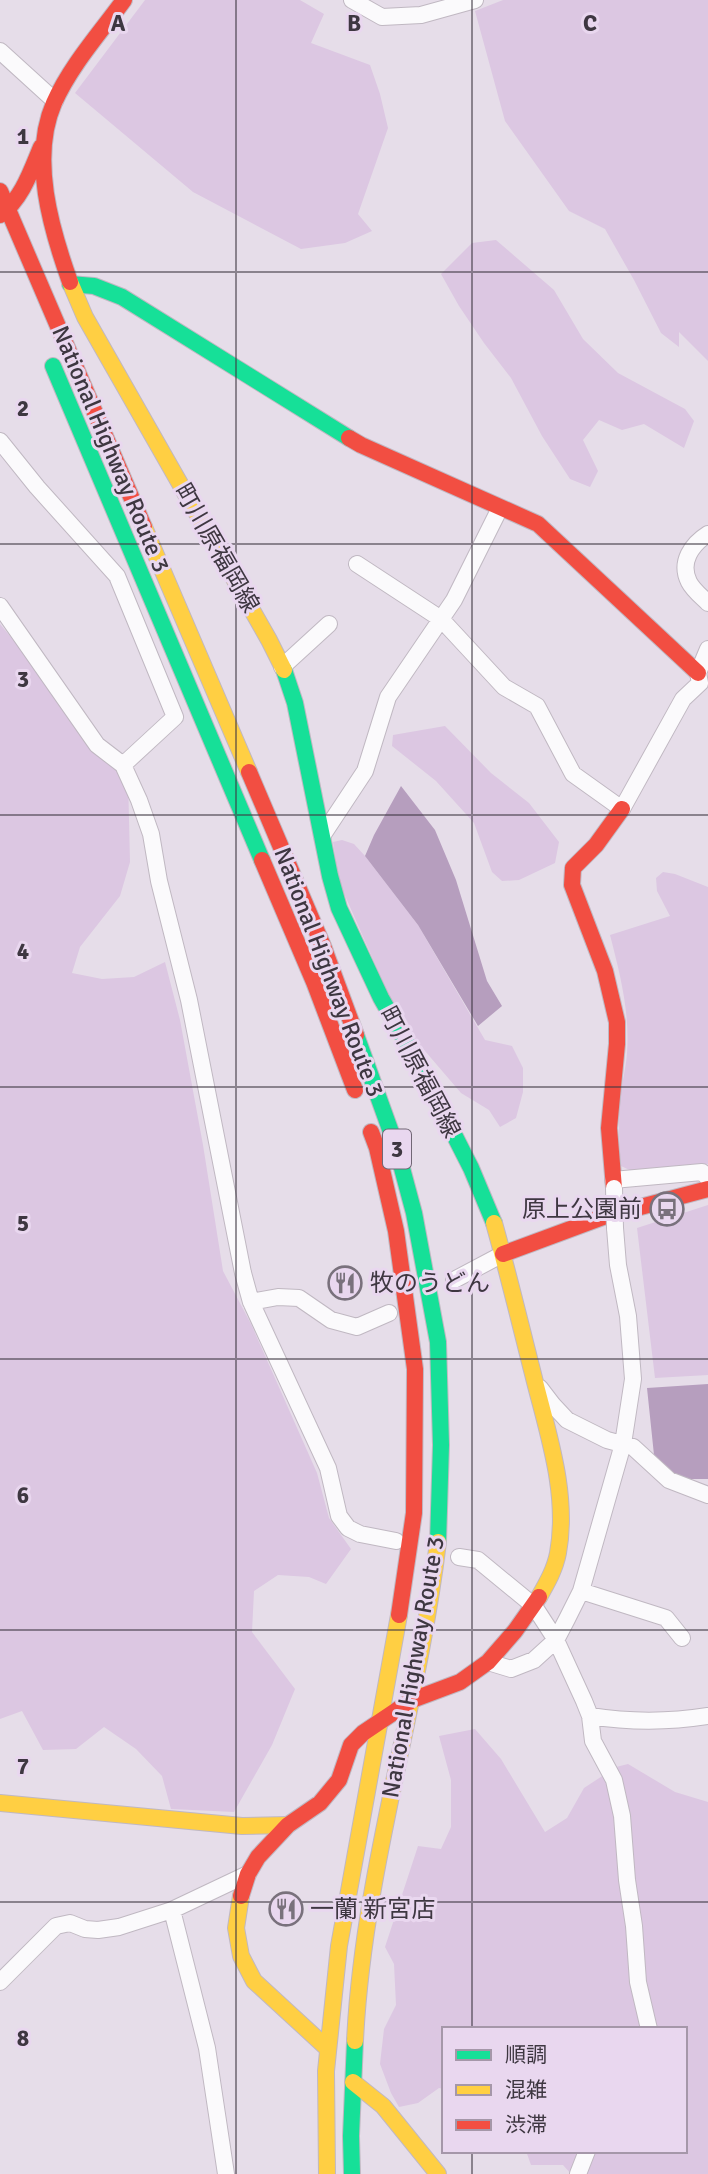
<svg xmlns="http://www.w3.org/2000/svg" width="708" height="2174" font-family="Signika,'Noto Sans JP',sans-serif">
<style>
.green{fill:#dcc7e2}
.water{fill:#b69ebe}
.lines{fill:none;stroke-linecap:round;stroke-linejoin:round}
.street-casing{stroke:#c0b8c2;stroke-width:18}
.fast-casing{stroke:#c0b8c2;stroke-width:18}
.slow-casing{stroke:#c0b8c2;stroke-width:18}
.jam-casing{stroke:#c0b8c2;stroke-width:18}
.street{stroke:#fbfafc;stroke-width:16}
.fast{stroke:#16e098;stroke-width:16}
.slow{stroke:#ffcf43;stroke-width:16}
.jam{stroke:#f24e42;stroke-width:16}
.street-bridge-casing{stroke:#c0b8c2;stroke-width:18;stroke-linecap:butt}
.street-bridge{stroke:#fbfafc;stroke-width:16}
.grid{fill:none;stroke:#3e3741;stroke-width:2;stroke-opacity:0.55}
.labels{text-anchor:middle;stroke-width:6;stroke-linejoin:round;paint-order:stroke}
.shield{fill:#e9d7ef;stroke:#716775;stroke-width:2}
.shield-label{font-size:23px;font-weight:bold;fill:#3e3741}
.street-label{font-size:24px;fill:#3e3741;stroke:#e9d7ef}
.poi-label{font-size:24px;fill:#3e3741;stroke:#e9d7ef;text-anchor:start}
.grid-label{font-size:23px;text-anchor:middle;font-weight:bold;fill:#3e3741;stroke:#e9d7ef;stroke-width:6;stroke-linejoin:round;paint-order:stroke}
</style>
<rect width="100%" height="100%" fill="#e6dde9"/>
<path class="green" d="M145 0H300L324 14 311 43 370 65 380 94 388 128 358 214 372 231 345 243 301 249 193 192 75 93Z
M503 0H708V361L679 332V347L661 333 634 280 605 229 569 211 505 121 475 11Z
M496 240 554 290 583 339 618 373 685 409 694 421 684 448 644 424 622 430 599 420 583 440 598 471 590 487 570 479 542 436 511 378 484 343 459 306 441 274 472 243Z
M0 624 128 777 130 862 120 896 80 947 72 973 102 979 134 977 165 962 180 1020 203 1145 223 1271 251 1324 317 1473 329 1518 351 1549 326 1584 309 1577 278 1575 254 1591 252 1632 295 1689 272 1745 234 1812 171 1809 162 1776 136 1749 104 1727 76 1749 43 1750 22 1711 0 1719Z
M445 726 491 773 529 803 559 842 555 863 519 880 502 881 492 872 474 823 436 781 392 746 393 735Z
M342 840 354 844 365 856 418 925 485 1040 512 1046 523 1068V1092L516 1118 500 1127 489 1110 461 1093 401 1023 339 882 333 842Z
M663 872 675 874 708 887V1164L652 1168 636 1173 621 1166C619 1144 618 1123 620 1101 621 1085 626 1069 627 1053 630 1012 620 974 610 935L670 916 657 891 656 878Z
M708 1205V1375L655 1378 637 1228Z
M475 1729 501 1759 545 1832 567 1818 584 1788 616 1767 628 1764 675 1792 708 1802V2174H571L563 2165H531L526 2151H685V2029H444V2089L439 2088 418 2103 399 2107 391 2093 380 2064 384 2029 396 2005 394 1964 385 1947 418 1846 441 1849 451 1827V1780L439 1736Z"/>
<path class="water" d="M401 786 435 830 456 880 487 981 502 1006 478 1026 418 925 365 856 374 835Z
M708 1384V1479H678L654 1455 647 1388Z"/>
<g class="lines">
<defs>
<path id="street" d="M352 0 382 17 421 15 475 0
M0 51 55 101
M0 441 37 487 117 576 175 717 123 765
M708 534C692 544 679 562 689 582 693 590 702 597 708 603
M357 564 441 619 504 687 537 706 573 774 622 809 683 699 700 683 698 673 708 649
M0 606 97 745 123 765 139 800 151 834 159 881 189 1000 243 1273 251 1302 328 1468 339 1516 348 1528 360 1534 396 1541
M282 667 329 624
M322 836 365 771 388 697 454 600 500 508
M613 1180 702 1172 708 1178
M454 1280 503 1254
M251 1302 278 1297 299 1298 331 1320 357 1327 389 1313
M540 1388 553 1405 567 1420 607 1440 633 1447 669 1480 708 1495
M459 1557 478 1560 534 1606 556 1640 584 1701 590 1716 593 1741 614 1780 622 1816 627 1880 634 1926 638 1982 649 2029
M581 1591 666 1618 682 1638
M488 1662 511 1669 534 1660 556 1640 567 1619 581 1591 623 1444 633 1379 628 1316 618 1265 615 1228
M590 1716C628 1722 670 1722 708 1716
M172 1910 207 2048 226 2174
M0 1982 56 1926 70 1923 85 1929 98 1930 119 1927 172 1910 248 1874
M578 2174 587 2151"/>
<path id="fast" d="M70 284 94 286 122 297 349 438
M53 366 262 860
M284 670 295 703 330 876 339 908 381 998 413 1054 471 1168 494 1223
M356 1035 396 1146 414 1213 438 1342 441 1445 438 1542
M352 2174 351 2136 355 2041"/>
<path id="slow" d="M70 282 85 317 269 640 284 670
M144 527 249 772
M494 1223C508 1273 520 1323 533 1374 547 1431 569 1493 558 1553 555 1569 547 1583 539 1597
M0 1803 242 1826 288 1825
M241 1896 236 1928 241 1956 254 1981 327 2048
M355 2041C363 1872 418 1710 438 1542
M353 2082 383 2106 438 2174
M327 2174 326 2071 339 1946 399 1615"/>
<path id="jam" d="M0 191 144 527
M0 215C22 199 31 171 41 147
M70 282C51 229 30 158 54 103 71 65 100 33 124 0
M349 438 361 445 538 524 698 673
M249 772 323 946 356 1035
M262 860 314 982 355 1090
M371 1132 377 1148 396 1231 415 1369 414 1513 399 1615
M614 1188 609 1128 617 1044V1022L605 971 572 885 573 868 596 845 622 809
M503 1254 603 1217 708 1189
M241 1896 248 1874 258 1857 288 1825 320 1803 339 1780 351 1745 363 1733 412 1700 460 1682 488 1662 515 1631 539 1597"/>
</defs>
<use href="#street" class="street-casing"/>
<use href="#fast" class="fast-casing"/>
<use href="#slow" class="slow-casing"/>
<use href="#jam" class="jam-casing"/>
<use href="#street" class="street"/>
<use href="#fast" class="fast"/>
<use href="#slow" class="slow"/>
<use href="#jam" class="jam"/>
<defs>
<path id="street-bridge" d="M614 1188 615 1228"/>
</defs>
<use href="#street-bridge" class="street-bridge-casing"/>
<use href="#street-bridge" class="street-bridge"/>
</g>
<path class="grid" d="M236 0V2174M472 0V2029M0 272H708M0 544H708M0 815H708M0 1087H708M0 1359H708M0 1630H708M0 1902H708M472 2151V2174"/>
<defs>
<symbol id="bus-ring" viewBox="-11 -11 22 22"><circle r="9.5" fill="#e9d7ef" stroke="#79717c" stroke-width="1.5"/><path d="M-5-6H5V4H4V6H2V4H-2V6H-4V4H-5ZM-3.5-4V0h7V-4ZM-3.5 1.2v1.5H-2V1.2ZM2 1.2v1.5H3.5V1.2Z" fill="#79717c"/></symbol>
<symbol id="restaurant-ring" viewBox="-11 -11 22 22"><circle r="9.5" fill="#e9d7ef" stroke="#79717c" stroke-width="1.5"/><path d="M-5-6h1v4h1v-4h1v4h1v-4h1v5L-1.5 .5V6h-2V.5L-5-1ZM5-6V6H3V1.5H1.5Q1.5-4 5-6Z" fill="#79717c"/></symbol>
</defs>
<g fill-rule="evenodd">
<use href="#bus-ring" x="648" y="1190" width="38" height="38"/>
<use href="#restaurant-ring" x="326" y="1264" width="38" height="38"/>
<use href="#restaurant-ring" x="267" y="1890" width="38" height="38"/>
</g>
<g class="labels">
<rect class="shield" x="383" y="1129.5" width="28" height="39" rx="5"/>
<g class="shield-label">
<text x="397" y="1157">3</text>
</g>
<g class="street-label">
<text transform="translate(111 449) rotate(67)" y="8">National Highway Route 3</text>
<text transform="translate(217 548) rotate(60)" y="8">町川原福岡線</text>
<text transform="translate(329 972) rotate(69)" y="8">National Highway Route 3</text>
<text transform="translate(420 1072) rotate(62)" y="8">町川原福岡線</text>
<text transform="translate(413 1667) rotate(-80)" y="8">National Highway Route 3</text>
</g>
<g class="poi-label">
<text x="642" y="1217" text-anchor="end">原上公園前</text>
<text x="370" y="1291">牧のうどん</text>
<text x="310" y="1917">一蘭 新宮店</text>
</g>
</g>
<g class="grid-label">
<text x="118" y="31">A</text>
<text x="354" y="31">B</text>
<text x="590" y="31">C</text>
<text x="23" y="144">1</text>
<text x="23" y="416">2</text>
<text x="23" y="687">3</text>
<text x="23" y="959">4</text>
<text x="23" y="1231">5</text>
<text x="23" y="1503">6</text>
<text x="23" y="1774">7</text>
<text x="23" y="2046">8</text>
</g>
<rect x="442" y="2027" width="245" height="126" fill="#e9d7ef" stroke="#a597a9" stroke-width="2"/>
<rect x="456" y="2050" width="35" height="10" fill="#16e098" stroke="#a597a9" stroke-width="2"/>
<text x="505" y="2062" font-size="21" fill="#3e3741">順調</text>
<rect x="456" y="2085" width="35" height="10" fill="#ffcf43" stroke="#a597a9" stroke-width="2"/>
<text x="505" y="2097" font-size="21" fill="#3e3741">混雑</text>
<rect x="456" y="2120" width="35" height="10" fill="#f24e42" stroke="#a597a9" stroke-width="2"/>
<text x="505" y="2132" font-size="21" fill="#3e3741">渋滞</text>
</svg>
